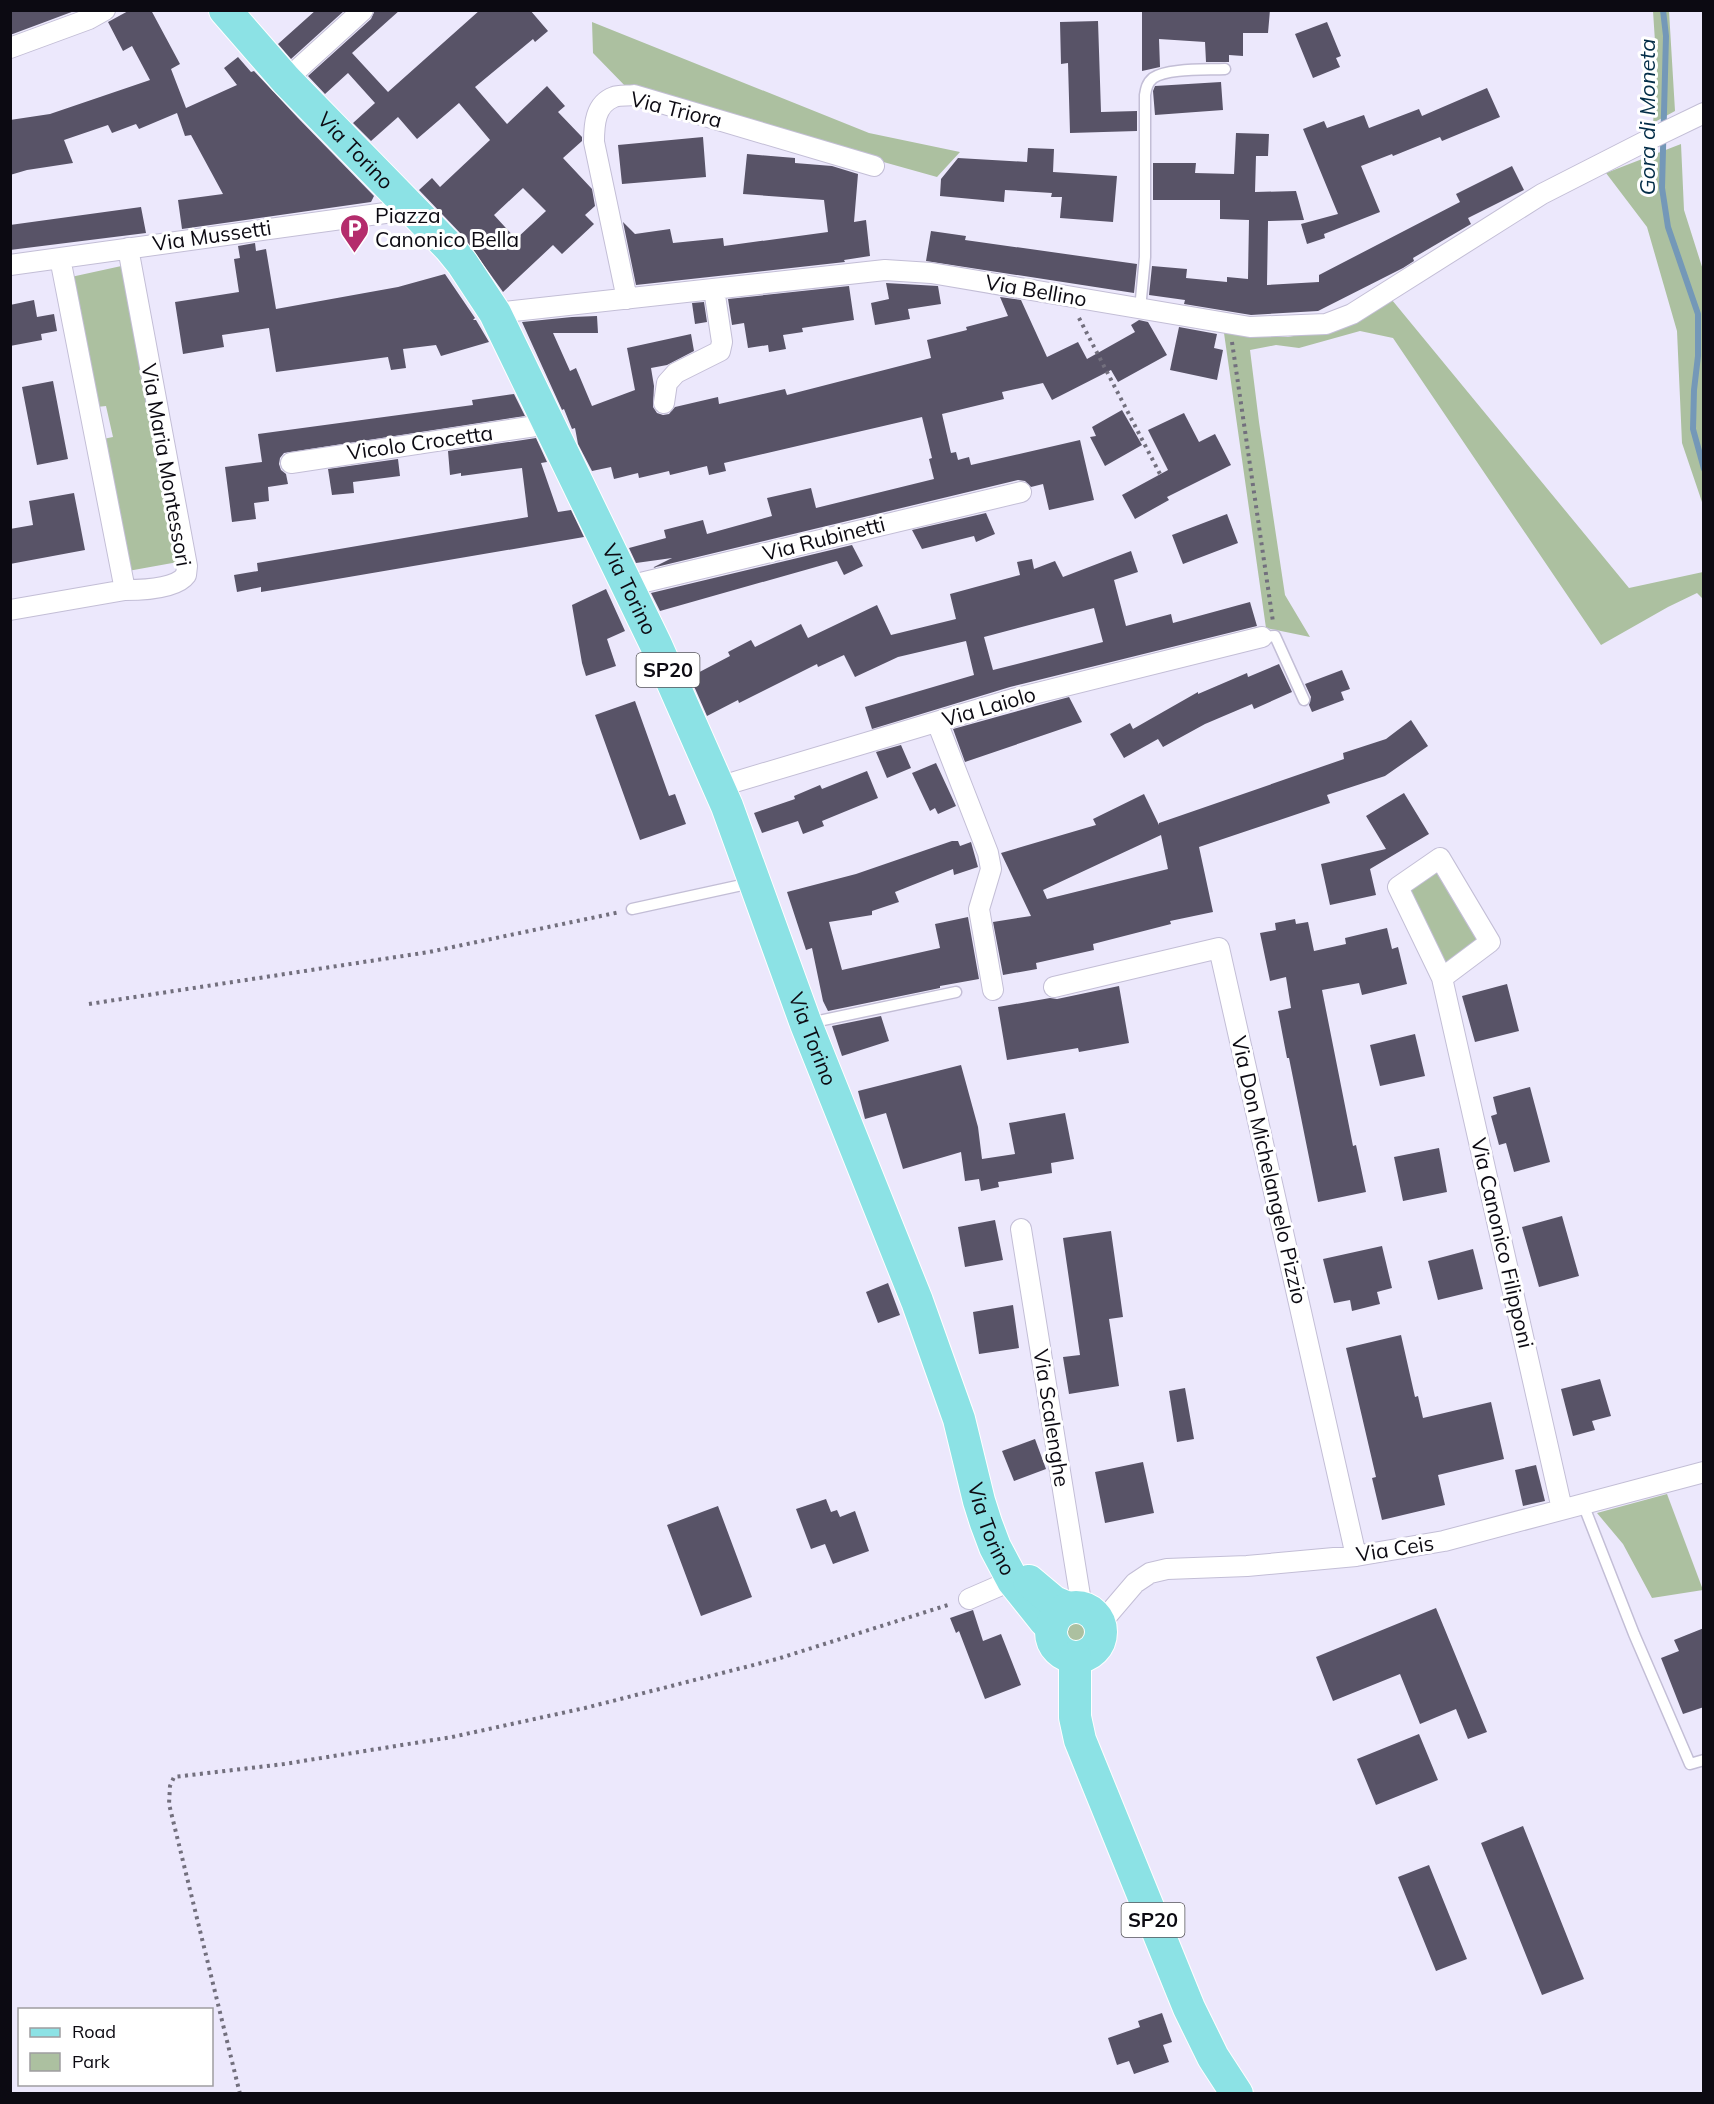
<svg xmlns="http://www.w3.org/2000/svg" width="1714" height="2104" font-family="Mulish,sans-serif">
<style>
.green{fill:#acc0a0}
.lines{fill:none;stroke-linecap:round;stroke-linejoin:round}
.stream{stroke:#7498b8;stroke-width:6}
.building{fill:#585367;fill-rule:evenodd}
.service-casing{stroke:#c3bed6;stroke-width:13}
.minor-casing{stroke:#c3bed6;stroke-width:22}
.primary-casing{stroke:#fff;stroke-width:34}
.path{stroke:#726f7d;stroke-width:4;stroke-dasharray:3 4.5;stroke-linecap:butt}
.service{stroke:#fff;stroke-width:10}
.minor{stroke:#fff;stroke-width:20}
.primary{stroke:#8ce2e5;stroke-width:32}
.labels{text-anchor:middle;stroke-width:6;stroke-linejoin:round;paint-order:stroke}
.shield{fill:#fff;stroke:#555459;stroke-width:1.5}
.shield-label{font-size:20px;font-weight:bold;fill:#0c0a12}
.street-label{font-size:21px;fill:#0c0a12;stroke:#fff}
.poi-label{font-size:21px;fill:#0c0a12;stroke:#fff;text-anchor:start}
.water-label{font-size:22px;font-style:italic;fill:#032d48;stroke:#fff}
</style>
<rect width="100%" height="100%" fill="#ece8fc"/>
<path class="green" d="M1653 11H1669L1675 111 1653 123 1657 72Z
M592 22 869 133 960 152 937 177 630 91 593 53Z
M1681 144 1684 210 1703 270V505L1682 443 1677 331 1647 227 1606 173Z
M126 265 178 562 128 571 103 439 113 437 106 406 97 407 71 277Z
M1392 300 1629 588 1703 572V599L1697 593 1668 607 1601 645 1393 338 1360 331 1299 348 1276 345 1250 350 1259 422 1285 595 1310 637 1266 628 1224 333 1288 337 1342 327Z
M1440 858 1490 942 1442 978 1398 887Z
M1667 1494 1703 1590 1652 1598 1623 1544 1597 1513Z
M1062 1633a14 14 0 1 1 28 0a14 14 0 1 1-28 0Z"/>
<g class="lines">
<path class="stream" d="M1663 10 1666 36 1662 188 1668 227 1698 314V356L1694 390 1693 429 1704 469"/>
</g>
<path class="building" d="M10 10H77L10 35Z
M130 10H151L180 64 171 69 186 108 237 85 224 68 238 57 251 72 254 71 298 118 374 196 371 202 182 229 178 200 223 194 191 135 185 136 177 113 139 129 136 124 112 133 108 125 64 140 73 163 27 170 10 175V120L50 114 150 80 132 46 123 51 108 22Z
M316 10H345L291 59 278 44Z
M375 10H400L352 53 388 92 480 10H530L548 31 535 42 533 39 475 87 507 124 547 86 565 106 558 112 582 137V141L563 158 592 189 595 206 585 215 594 224 562 254 553 245 503 292 463 236 419 190 432 178 440 187 490 140 459 103 417 139 398 117 371 141 353 123 375 103 348 73 325 94 308 76 371 19ZM523 188 546 211 516 239 494 215Z
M1142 10H1270L1268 33H1243V56L1229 55V62H1206L1205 42 1159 39 1160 67 1142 71Z
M1098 21 1101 112 1137 111V131L1070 133 1068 63 1061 64 1060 22Z
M1327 22 1341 56 1336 58 1340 67 1313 78 1295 34Z
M1221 82 1223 110 1155 115 1153 91 1155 86Z
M1487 88 1500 117 1442 141 1440 137 1393 156 1392 154 1361 166 1380 212 1324 234 1325 238 1307 244 1301 224 1338 214 1303 129 1324 121 1327 128 1364 115 1369 128 1419 109 1422 116Z
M1236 133 1269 134 1268 156H1256L1255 192 1296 191 1304 220 1268 221 1267 285 1319 282V275L1460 202 1456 194 1512 166 1524 190 1468 218 1471 224 1413 258 1414 261 1403 268 1318 311 1251 315 1184 304 1185 300 1149 295 1152 266 1187 269 1186 278 1227 282V277L1248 279 1249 220 1220 219V200H1153V163H1196L1195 173 1234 174Z
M703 137 706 177 622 184 618 145Z
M1028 148 1054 149 1053 172 1117 176 1113 222 1060 218 1062 197H1051L1052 193 1005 190 1004 202 940 196 941 179 958 158 1027 162Z
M747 154 795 158V163L832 166 858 174 854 222 866 220 870 256 844 260 845 262 636 285 623 222 635 234 670 229 673 243 723 238 724 246 828 232 824 200 743 194Z
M141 207 146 233 10 250V225Z
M931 231 966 236 965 240 1137 264 1134 293 926 261Z
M255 243 256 251 266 249 276 309 398 287 445 274 475 318 473 320H476L489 342 441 356 436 345 403 349 406 368 391 370 388 357 276 372 269 328 222 335 224 347 183 354 175 302 239 292 234 259 240 258 238 246Z
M886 283 938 286 941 304 908 309 910 319 875 325 871 303 889 299Z
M849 286 854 320 802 328 803 332 783 335 786 349 769 352 768 345 748 348 744 323 732 325 728 299Z
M1000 297 1021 300 1047 357 1078 342 1087 359 1135 332 1131 325 1139 320 1148 322 1167 355 1118 382 1111 370 1052 400 1043 383 1002 392 1004 399 942 414 951 453 956 452 958 460 969 457 971 465 1080 440 1094 500 1049 510 1043 484 1031 487 1025 481 1018 480 652 568 672 558 636 563 629 548 666 538 664 530 703 520 707 534 772 516 767 498 811 488 816 508 934 479 929 459 932 458 922 417 724 463 726 471 709 475 707 466 670 475 669 471 639 478 638 473 614 479 611 467 592 471 578 444 575 428 572 429 564 409 562 410 522 322 572 317 597 316 598 333H553L570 371 576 368 592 406 635 390 627 348 691 334 694 351 667 365 651 368 654 386 653 407 657 413 663 415 669 414 675 407 718 397 719 404 785 389 787 395 931 358 927 340 967 330 966 327 1008 316Z
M34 300 37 317 54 314 57 331 41 334 42 340 10 346V305Z
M704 302 707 322 695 324 692 303Z
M1179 327 1217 334 1214 348 1223 350 1217 380 1170 370Z
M53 381 68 459 37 465 22 387Z
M514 394 525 416 284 453 280 458 279 464 281 470 286 474 288 484 268 487 269 501 254 503 256 519 232 522 225 467 262 462 258 434 473 405 472 400Z
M1122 410 1142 445 1105 466 1090 437 1096 436 1092 427Z
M1184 413 1199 442 1215 434 1231 465 1167 497 1169 500 1135 519 1122 495 1168 470 1148 430Z
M536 438 547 462 541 463 558 512 571 510 584 537 261 592V587L237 592 234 575 258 571 257 563 528 517 522 468 461 476V473L450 475 448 451Z
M398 459 400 476 353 482 354 493 332 495 328 469Z
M74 493 85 550 10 564V529L33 525 29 501Z
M986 513 995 534 976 542 974 536 922 549 912 530Z
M1227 514 1238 543 1183 564 1172 535Z
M852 545 863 566 844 575 837 561 660 611 651 593Z
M1131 551 1138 572 1114 580 1126 626 1171 614 1173 623 1250 602 1257 626 1010 687 872 729 865 707 974 675 966 641 898 657 855 677 844 655 818 667 817 664 739 703 738 700 707 716 690 677 730 656 728 652 751 640 755 647 801 624 808 638 877 605 891 635 956 619 950 594 1020 575 1017 562 1032 559 1034 569 1055 561 1063 577ZM1094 608 1103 642 993 670 984 637Z
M606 589 625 631 607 639 616 666 586 676 582 663 572 605Z
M1279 664 1292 692 1254 709 1252 704 1205 724 1163 747 1158 739 1124 758 1110 734 1130 723 1133 729 1198 692V694L1247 673 1248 677Z
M1342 670 1350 689 1341 692 1344 700 1312 712 1309 705 1311 697 1305 684Z
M1069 697 1082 722 965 762 953 729Z
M635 701 669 796 675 794 686 824 640 840 595 715Z
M1411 720 1428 746 1385 776 1327 795 1330 803 1199 847 1213 912 1170 921 1171 924 1093 944 1094 950 1036 963 1037 969 1003 975 993 922 1031 916 1001 853 1096 825 1093 819 1144 794 1159 825V823L1344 759 1343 753 1386 739ZM1161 835 1168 869 1047 899 1043 890Z
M901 745 911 768 887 778 876 752Z
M936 763 956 806 938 814 935 808 930 811 912 773Z
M867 771 878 798 822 821 824 826 803 834 798 821 762 833 754 813 795 799 794 796 820 785 822 789Z
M1404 793 1429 834 1370 869 1376 895 1330 905 1321 864 1386 849 1366 816Z
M952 841H958L960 846 971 842 978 867 954 875 953 869 895 892 899 902 872 911V915L829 922 842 970 940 948 935 924 968 917 979 979 940 986V988L828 1011 823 1001 812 948 806 950 787 892 856 874Z
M1295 919 1296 924 1308 922 1314 951 1346 944 1345 938 1387 928 1392 949 1398 947 1407 984 1362 995 1359 983 1322 990 1353 1146 1356 1145 1366 1192 1318 1202 1289 1058H1287L1278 1011 1291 1008 1286 977 1270 981 1260 933 1276 930 1275 923Z
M1507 984 1519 1031 1475 1042 1462 996Z
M1119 986 1129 1043 1079 1052 1078 1048 1007 1060 998 1007 1050 998 1057 999Z
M881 1016 889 1041 842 1056 832 1026Z
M1415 1034 1425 1076 1380 1086 1370 1045Z
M961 1065 978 1127 982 1159 1015 1154 1009 1123 1065 1113 1074 1159 1051 1163 1052 1173 998 1182 999 1187 981 1191 979 1179 965 1181 961 1152 903 1169 886 1113 865 1119 858 1091Z
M1530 1087 1550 1162 1514 1172 1506 1143 1499 1145 1491 1116 1497 1114 1493 1097Z
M1439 1148 1447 1192 1403 1201 1394 1157Z
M1562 1216 1579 1276 1539 1287 1522 1227Z
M995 1220 1003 1260 965 1267 958 1227Z
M1111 1231 1123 1317 1109 1319 1119 1386 1069 1394 1063 1357 1080 1355 1063 1238Z
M1382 1246 1392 1288 1377 1292 1380 1304 1352 1311 1350 1300 1334 1303 1323 1259Z
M1473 1249 1483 1289 1438 1300 1428 1261Z
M888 1283 900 1315 878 1323 866 1292Z
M1013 1305 1019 1348 979 1354 973 1312Z
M1401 1335 1415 1397 1418 1396 1423 1418 1491 1402 1504 1459 1438 1475 1445 1505 1382 1520 1372 1478 1376 1477 1346 1348Z
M1600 1379 1611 1416 1592 1421 1595 1430 1573 1436 1561 1389Z
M1185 1388 1194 1439 1177 1442 1169 1391Z
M1035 1439 1046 1469 1014 1481 1002 1451Z
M1143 1462 1154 1513 1105 1523 1095 1472Z
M1536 1465 1545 1501 1523 1506 1515 1470Z
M826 1499 831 1512 837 1510 840 1517 855 1511 869 1551 833 1564 825 1544 811 1549 796 1509Z
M718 1506 752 1597 701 1616 667 1525Z
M1436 1608 1487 1732 1468 1739 1456 1709 1420 1724 1400 1674 1333 1701 1316 1657Z
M973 1610 983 1641 1001 1634 1021 1685 985 1699 959 1631 956 1633 950 1618Z
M1704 1628V1707L1683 1714 1661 1658 1679 1651 1674 1640Z
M1419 1734 1438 1780 1376 1805 1357 1759Z
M1523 1826 1584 1979 1542 1995 1481 1843Z
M1429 1865 1467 1959 1436 1971 1398 1877Z
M1162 2013 1172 2042 1163 2045 1169 2062 1134 2074 1129 2061 1117 2065 1108 2038 1140 2027 1138 2021Z"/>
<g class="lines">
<defs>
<path id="service" d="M1140 309 1145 257V95C1146 89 1147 83 1153 78 1167 68 1206 70 1225 69
M1262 637 1275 636 1304 700
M632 909 751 883
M809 1023 956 992
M1583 1504 1634 1634 1690 1764 1704 1760"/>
<path id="minor" d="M10 48 89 19 105 10
M286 80 363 10
M60 258 125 590
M10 265 414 209
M627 299 594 142C594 125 595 104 614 97 619 95 628 96 634 95L874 166
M495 313 885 270 931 273 1250 327 1326 324 1352 314 1542 194 1648 140 1704 113
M664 403 667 383 676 373 720 351 722 342 714 289
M291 463 549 424
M628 586 1021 492
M10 610 125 590C142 590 176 589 186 575L187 566 128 248
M937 722 988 853 991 869 979 909 993 990
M718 787 1013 699 1262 637
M1442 978 1490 942 1440 858 1398 887 1442 978 1562 1509
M1054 987 1219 948 1356 1556
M1021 1229 1082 1608
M969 1599 1022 1576
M1100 1624 1135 1583 1150 1573 1167 1569 1247 1566 1356 1556 1444 1541 1704 1472"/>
<g id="primary">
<path id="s1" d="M225 10 286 80 449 247 462 263 495 313 656 645 727 806 806 1024 917 1301 959 1419 979 1501 986 1523 995 1547 1013 1581 1045 1621 1052 1626"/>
<path d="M1029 1581 1054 1602 1068 1608"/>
<circle cx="1076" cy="1632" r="25"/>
<path d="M1075 1657V1717L1080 1740 1189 2008 1213 2057 1237 2094"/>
</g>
</defs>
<use href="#service" class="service-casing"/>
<use href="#minor" class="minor-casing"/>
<use href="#primary" class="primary-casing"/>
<path class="path" d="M1079 318 1160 474
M1232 342 1273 622
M89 1004 429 952 620 912
M240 2094 169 1804 170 1786 174 1777 284 1764 452 1737 585 1708 777 1659 951 1604"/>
<use href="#service" class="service"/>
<use href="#minor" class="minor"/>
<use href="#primary" class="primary"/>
</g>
<defs>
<symbol id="parking-pin" viewBox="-11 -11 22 30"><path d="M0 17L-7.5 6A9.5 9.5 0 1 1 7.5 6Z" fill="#b42c6c" stroke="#fff"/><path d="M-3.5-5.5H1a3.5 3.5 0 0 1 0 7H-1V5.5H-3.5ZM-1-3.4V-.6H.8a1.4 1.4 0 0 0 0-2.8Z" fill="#fff"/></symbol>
</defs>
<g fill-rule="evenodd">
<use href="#parking-pin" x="338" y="212" width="33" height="45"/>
</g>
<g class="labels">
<g class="shield">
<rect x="636.5" y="653" width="63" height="34" rx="4.5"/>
<rect x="1121.5" y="1903" width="63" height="34" rx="4.5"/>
</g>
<g class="shield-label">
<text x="668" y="677">SP20</text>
<text x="1153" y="1927">SP20</text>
</g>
<g class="street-label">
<text transform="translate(676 110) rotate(14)" y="7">Via Triora</text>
<text dy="7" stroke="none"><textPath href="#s1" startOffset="192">Via Torino</textPath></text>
<text transform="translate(212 236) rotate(-8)" y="7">Via Mussetti</text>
<text transform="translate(1036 291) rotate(10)" y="7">Via Bellino</text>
<text transform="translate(420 443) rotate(-8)" y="7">Vicolo Crocetta</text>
<text transform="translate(166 465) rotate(80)" y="7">Via Maria Montessori</text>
<text transform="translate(824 539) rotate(-14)" y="7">Via Rubinetti</text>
<text dy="7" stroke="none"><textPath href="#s1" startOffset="714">Via Torino</textPath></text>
<text transform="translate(989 707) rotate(-16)" y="7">Via Laiolo</text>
<text dy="7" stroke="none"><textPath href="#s1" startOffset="1200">Via Torino</textPath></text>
<text transform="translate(1269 1170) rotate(77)" y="7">Via Don Michelangelo Pizzio</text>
<text transform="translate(1502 1243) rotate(77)" y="7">Via Canonico Filipponi</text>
<text transform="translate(1051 1418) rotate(81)" y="7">Via Scalenghe</text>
<text dy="7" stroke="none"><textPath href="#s1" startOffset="1722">Via Torino</textPath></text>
<text transform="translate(1395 1549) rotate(-9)" y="7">Via Ceis</text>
</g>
<g class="poi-label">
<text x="375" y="223">Piazza<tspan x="375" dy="24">Canonico Bella</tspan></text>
</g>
<g class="water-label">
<text transform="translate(1647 117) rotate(-90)" y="8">Gora di Moneta</text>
</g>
</g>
<rect width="1714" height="2104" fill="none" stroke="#0c0a12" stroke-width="24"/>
<rect x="18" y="2008" width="195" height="78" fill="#ffffff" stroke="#9e9da0" stroke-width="1.5"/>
<rect x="30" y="2028" width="30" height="9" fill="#8ce2e5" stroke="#9e9da0" stroke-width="1.5"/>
<text x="72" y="2038" font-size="18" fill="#0c0a12">Road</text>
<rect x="30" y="2053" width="30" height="18" fill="#acc0a0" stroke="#9e9da0" stroke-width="1.5"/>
<text x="72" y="2068" font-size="18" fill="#0c0a12">Park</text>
</svg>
